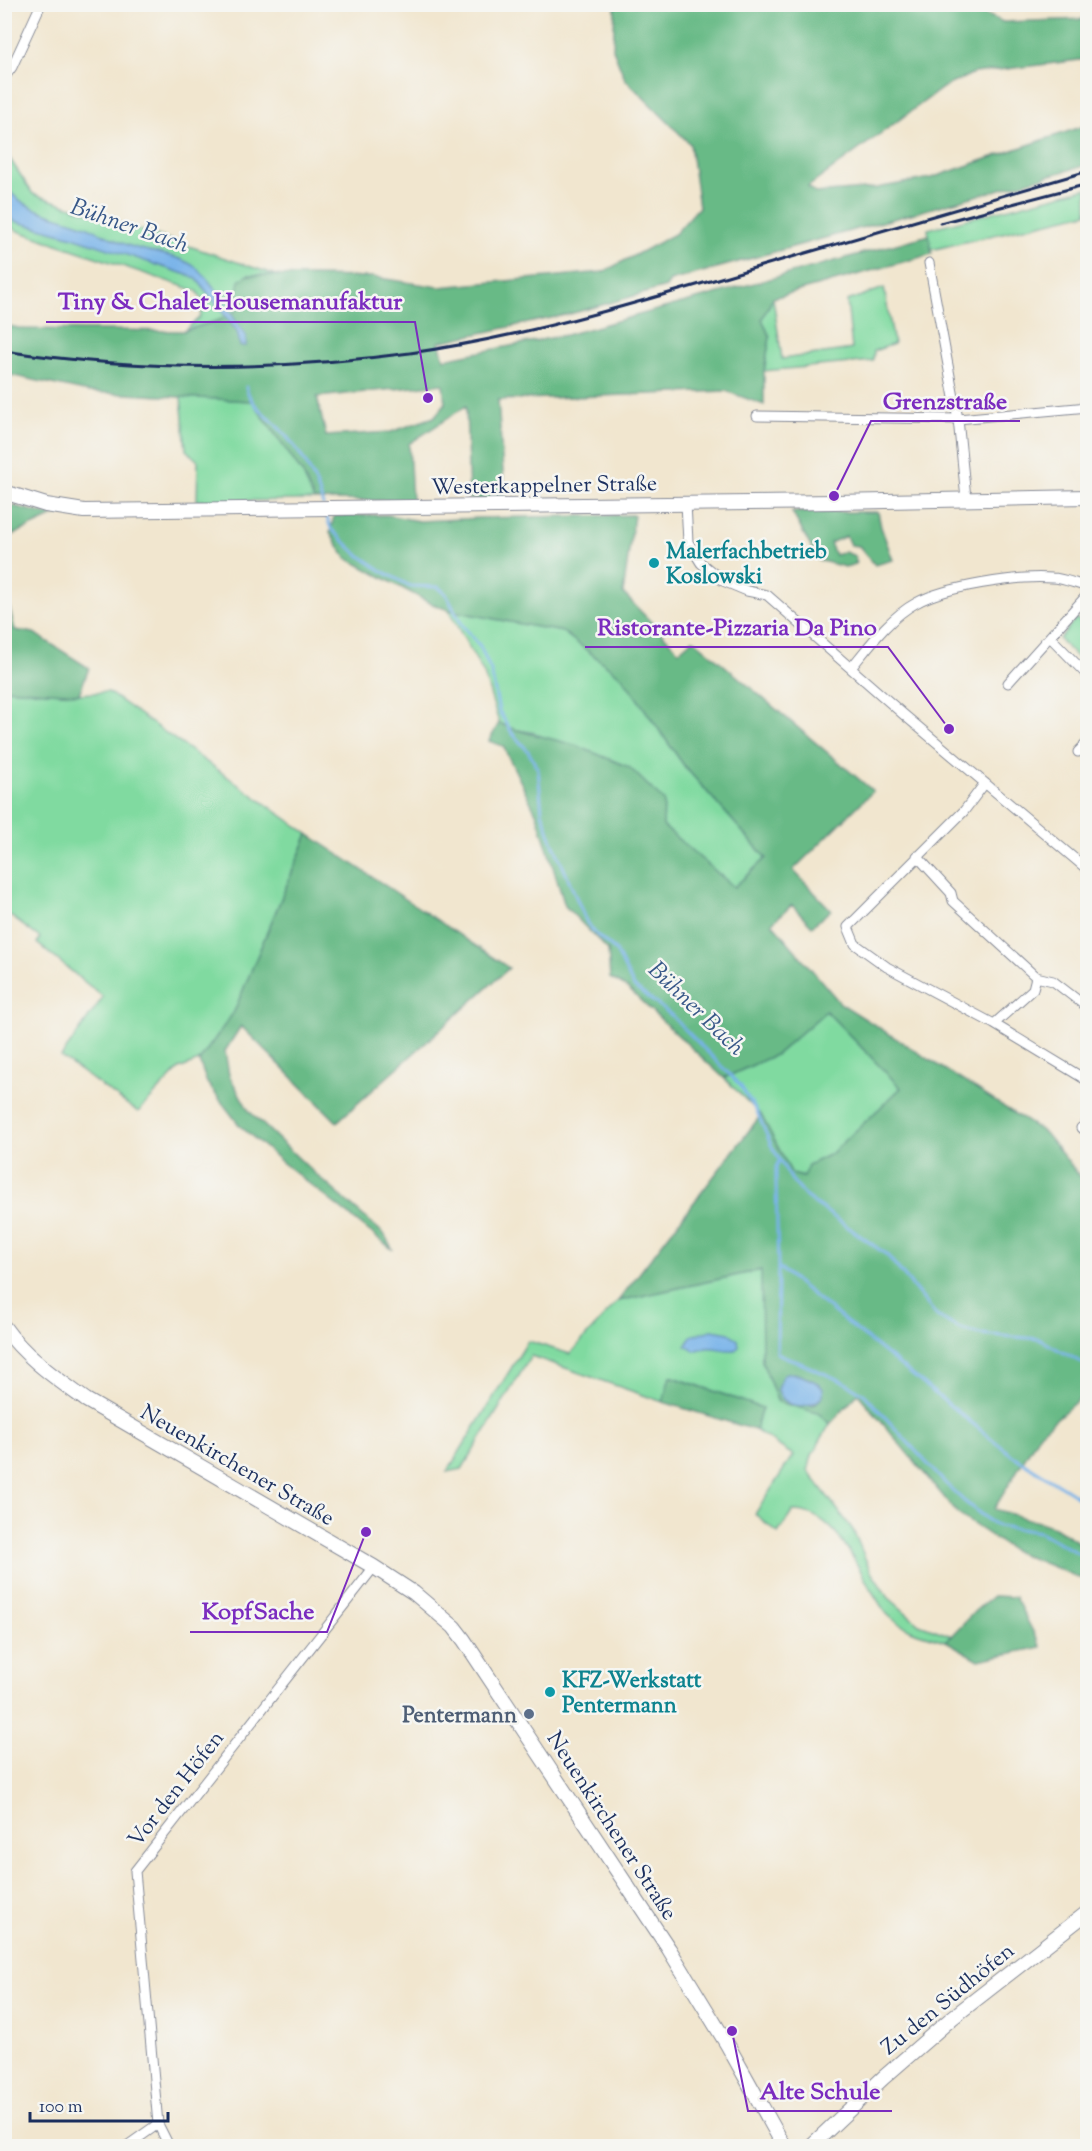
<svg xmlns="http://www.w3.org/2000/svg" width="1092" height="2151" font-family="'Sorts Mill Goudy',serif">
<style>
.green{fill:#80daa0;stroke:#4e847f;stroke-width:1.5}
.forest{fill:#68ba86;stroke:#427472;stroke-width:1.5;fill-rule:evenodd}
.water{fill:#78b3e9;stroke:#4a71a4;stroke-width:1.5}
.lines{fill:none;stroke-linecap:round;stroke-linejoin:round}
.stream{stroke:#78b3e9;stroke-width:3}
.street-casing{stroke:#868a96;stroke-width:11}
.secondary-casing{stroke:#868a96;stroke-width:16}
.street{stroke:#fff;stroke-width:9}
.secondary{stroke:#fff;stroke-width:14}
.rail{stroke:#1b2f5e;stroke-width:3}
.culture-dot{fill:#0f9aa8;stroke:#f6f6f2;stroke-width:2}
.service-dot{fill:#5c6f8a;stroke:#f6f6f2;stroke-width:2}
.labels{text-anchor:middle;stroke-width:5;stroke-linejoin:round;paint-order:stroke}
.street-label{font-size:22px;fill:#1b2f5e;stroke:#f6f6f2}
.culture-label{font-size:22px;font-weight:bold;fill:#0d838f;stroke:#f6f6f2;text-anchor:start}
.service-label{font-size:22px;font-weight:bold;fill:#4e5e75;stroke:#f6f6f2;text-anchor:end}
.water-label{font-size:24px;font-style:italic;fill:#375788;stroke:#f6f6f2}
.leader{fill:none;stroke:#7b2cbf;stroke-width:2}
.callout-dot{fill:#7b2cbf;stroke:#f6f6f2;stroke-width:2}
.callout-label{font-size:24px;text-anchor:middle;font-weight:bold;fill:#7b2cbf;stroke:#f6f6f2;stroke-width:5;stroke-linejoin:round;paint-order:stroke}
</style>
<rect width="100%" height="100%" fill="#f6f6f2"/>
<filter id="ink" filterUnits="userSpaceOnUse"><feTurbulence type="fractalNoise" baseFrequency=".0167" numOctaves="2"/><feDisplacementMap in="SourceGraphic" scale="12" xChannelSelector="R" yChannelSelector="G"/><feConvolveMatrix kernelMatrix="1 2 1 2 8 2 1 2 1" color-interpolation-filters="sRGB"/></filter>
<filter id="wash" filterUnits="userSpaceOnUse"><feTurbulence type="fractalNoise" baseFrequency=".008" numOctaves="4" result="noise"/><feDisplacementMap in="SourceGraphic" scale="24" xChannelSelector="R" yChannelSelector="G"/><feGaussianBlur stdDeviation="1.35" result="paint"/><feColorMatrix in="noise" values="0 0 0 0 0 0 0 0 0 0 0 0 0 0 0 0 0 1.4 0 .05"/><feComposite in="paint" operator="in"/></filter>
<g filter="url(#wash)">
<rect width="100%" height="100%" fill="#f1e6cf"/>
<path class="green" d="M4 150 33 194 279 276 247 275 237 291 239 309 220 320 184 331 200 317 204 303 197 291 18 231 5 224Z
M1087 188V213L931 250 928 229Z
M884 288 894 344 874 351 873 361 764 371 770 337 762 319 773 298 782 359 852 349 847 301Z
M181 397 252 401 303 474 314 500 197 501 198 461 186 450Z
M448 610 563 632 623 678 685 767 766 858 734 887 663 826 664 801 535 733 513 729 499 723 484 674Z
M1076 618 1087 628V668L1059 639Z
M4 689 79 694 108 692 308 834 234 1012 199 1061 179 1069 138 1112 61 1057 103 997 37 943 40 938 5 912Z
M826 1011 901 1088 831 1154 808 1165 804 1177 792 1174 761 1115 724 1078 777 1054Z
M762 1270V1361L777 1401 818 1413 830 1424 812 1455 808 1471 853 1530 871 1572 888 1597 919 1624 952 1636 946 1641C924 1635 905 1631 888 1615 883 1610 879 1602 875 1596 855 1565 837 1511 793 1511L778 1533 755 1514 793 1455 755 1430 762 1408 671 1376 663 1402 531 1356 462 1469 447 1472 528 1341 570 1354 618 1301Z"/>
<path class="forest" d="M962 4 1003 22 1087 19V59L974 73 944 87 808 187 815 193 877 188 931 178 1087 125V165L670 281 666 287 570 314 439 342 444 359 566 335 929 235 932 254 773 298 762 319 770 337 764 371V405L726 391 498 400 505 500 469 499 466 406 409 444 412 501 314 500 303 474 252 401 89 392 5 374 4 325 23 329 184 331 220 320 239 309 237 291 239 281 248 275 372 277 439 287 603 272 675 234 699 207 690 144 625 79 613 49 615 7 613 5ZM443 384 445 404 434 417 391 432 326 436 317 397Z
M4 504H5L54 516 8 537 5 534Z
M792 512H878L881 527 893 560 875 565 859 546 850 545 846 536 830 543 835 555 845 552 855 556 856 564 845 567 818 560Z
M388 515 419 521 481 518 634 515 623 593 679 651 693 639 873 791 793 870 831 910 812 926 792 905 772 923 840 1003 1045 1133 1087 1185V1392L1040 1433 994 1509 1055 1527 1087 1548V1581L1012 1550 958 1514 858 1394 830 1424 818 1413 778 1402 762 1361 761 1270 618 1301 761 1115 792 1174 803 1177 808 1165 831 1154 901 1088 826 1011 777 1054 724 1078 626 987 610 978 608 950 565 906 537 815 503 746 489 741 499 723 513 729 575 745 629 767 664 801 663 826 734 887 766 858 685 767 623 678 563 632 448 610 430 603 346 558 330 533 334 516ZM794 1373C806 1378 823 1381 823 1396L814 1405H793L779 1384Z
M5 590 15 630 34 633 89 668 79 694 5 689Z
M308 834 509 968 337 1122 241 1026 225 1051 229 1075 249 1111 311 1170 384 1234 393 1250 283 1163 240 1126 207 1083 199 1061 234 1012Z
M670 1376 762 1408 755 1430 663 1402Z
M993 1596 1015 1597 1041 1647 979 1660 946 1641 975 1611Z"/>
<path class="water" d="M4 185C25 213 58 215 88 227 102 233 116 241 130 246 150 253 177 254 195 267 213 280 232 317 246 336V346H240L237 331 196 278 73 237 14 221 5 211Z
M712 1330 729 1333 738 1340 739 1347 735 1350C718 1351 713 1344 694 1351L686 1346 691 1336Z
M786 1373C795 1372 801 1376 809 1379 851 1395 788 1424 778 1390L782 1376Z"/>
<g class="lines">
<path class="stream" d="M246 387C250 405 267 415 278 427 299 449 316 476 323 505
M325 512 331 529 356 553 382 571 410 586 438 587 446 594 462 625 480 646 491 671 499 711 512 733 528 751 538 769 542 812 551 838 587 923 596 934 616 951 634 987 670 1014 740 1085 757 1112 771 1145 791 1179 806 1197 887 1255 937 1316 960 1329 980 1334 1039 1339 1088 1366
M779 1161 776 1167V1181L778 1267 1013 1456 1088 1503
M778 1267 777 1353 844 1382 864 1394 944 1482 964 1501 988 1520 998 1526 1040 1532 1088 1559"/>
</g>
</g>
<g filter="url(#ink)">
<g class="lines">
<defs>
<path id="street" d="M4 78 12 67 41 4
M929 263 958 419 966 498
M757 416 958 419 1088 407
M686 503 688 542 701 563 723 581 747 591 767 595 903 714 1088 870
M1051 638 1088 676
M851 668C869 646 890 617 916 603 944 587 1019 575 1052 578 1063 578 1076 584 1088 587
M1008 683 1088 594
M1078 752 1088 742
M985 783 964 811 848 927 855 944 887 967 994 1024 1088 1081
M917 856 951 893 953 901 1036 977 1053 981 1088 1008
M994 1024 1033 989 1036 977
M1081 1128 1088 1123
M127 2146 158 2124
M169 2146 158 2124 135 1871 374 1567"/>
<path id="secondary" d="M4 492 46 505 84 511 835 502 1088 497
M4 1327C25 1357 57 1379 86 1400L374 1567 414 1593 454 1627 464 1640 669 1949 727 2044 784 2146
M811 2146 883 2078 952 2018 1088 1912"/>
</defs>
<use href="#street" class="street-casing"/>
<use href="#secondary" class="secondary-casing"/>
<use href="#street" class="street"/>
<use href="#secondary" class="secondary"/>
<path class="rail" d="M940 223 1088 184
M4 351C138 371 276 371 410 353 530 336 646 300 761 266 870 234 979 203 1088 171"/>
</g>
</g>
<g class="culture-dot">
<circle cx="654" cy="563" r="6"/>
<circle cx="550" cy="1692" r="6"/>
</g>
<circle class="service-dot" cx="529" cy="1714" r="6"/>
<g class="labels">
<g class="street-label">
<text transform="translate(544 484) rotate(-1)" y="8">Westerkappelner Straße</text>
<text transform="translate(238 1464) rotate(30)" y="8">Neuenkirchener Straße</text>
<text transform="translate(175 1788) rotate(-52)" y="8">Vor den Höfen</text>
<text transform="translate(613 1825) rotate(57)" y="8">Neuenkirchener Straße</text>
<text transform="translate(947 1998) rotate(-39)" y="8">Zu den Südhöfen</text>
</g>
<g class="culture-label">
<text x="666" y="558">Malerfachbetrieb<tspan x="666" dy="25">Koslowski</tspan></text>
<text x="562" y="1687">KFZ-Werkstatt<tspan x="562" dy="25">Pentermann</tspan></text>
</g>
<g class="service-label">
<text x="517" y="1722">Pentermann</text>
</g>
<g class="water-label">
<text transform="translate(130 225) rotate(19)" y="8">Bühner Bach</text>
<text transform="translate(697 1008) rotate(44)" y="8">Bühner Bach</text>
</g>
</g>
<path class="leader" d="M428 398L415 322H46M834 496L871 421H1020M949 729L888 647H585M366 1532L327 1632H190M732 2031L748 2111H892"/>
<g class="callout-dot">
<circle cx="428" cy="398" r="6"/>
<circle cx="834" cy="496" r="6"/>
<circle cx="949" cy="729" r="6"/>
<circle cx="366" cy="1532" r="6"/>
<circle cx="732" cy="2031" r="6"/>
</g>
<g class="callout-label">
<text x="230" y="309">Tiny &amp; Chalet Housemanufaktur</text>
<text x="945" y="409">Grenzstraße</text>
<text x="737" y="635">Ristorante-Pizzaria Da Pino</text>
<text x="258" y="1619">KopfSache</text>
<text x="820" y="2099">Alte Schule</text>
</g>
<rect width="1092" height="2151" fill="none" stroke="#f6f6f2" stroke-width="24"/>
<path d="M30 2112v9h138v-9" fill="none" stroke="#1b2f5e" stroke-width="3"/>
<text x="39" y="2112" font-size="18" fill="#1b2f5e" stroke="#f6f6f2" stroke-width="4.5" paint-order="stroke">100 m</text>
</svg>
